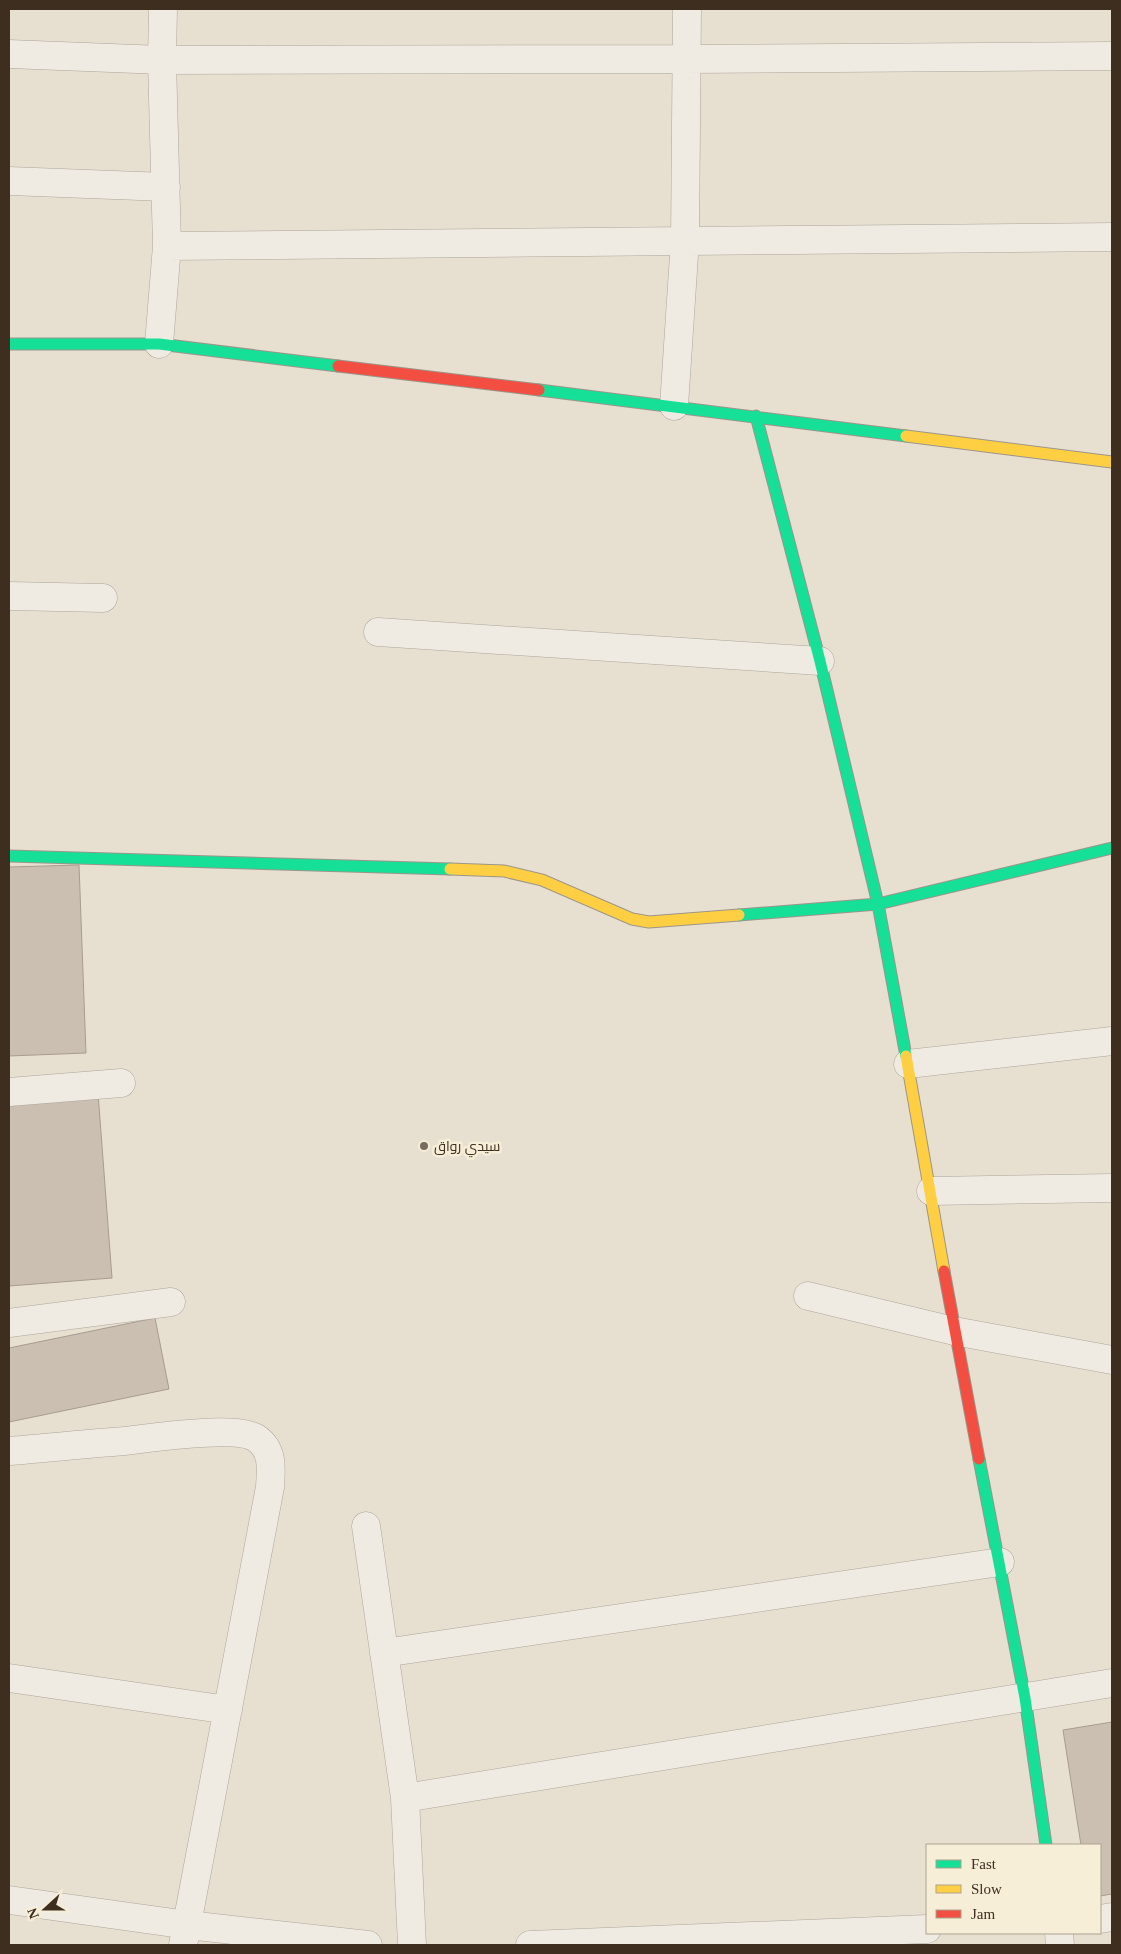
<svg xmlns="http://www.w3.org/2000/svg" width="1121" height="1954" font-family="'Times New Roman',Cairo,serif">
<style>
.building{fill:#cbbfb2;stroke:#a89c90}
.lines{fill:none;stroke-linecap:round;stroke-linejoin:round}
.street-casing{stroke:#ada599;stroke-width:29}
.fast-casing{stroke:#9c958a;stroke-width:13}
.slow-casing{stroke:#9c958a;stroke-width:13}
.jam-casing{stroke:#9c958a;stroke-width:13}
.street{stroke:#efebe3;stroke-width:28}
.fast{stroke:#16e098;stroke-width:11}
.slow{stroke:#ffcf43;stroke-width:11}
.jam{stroke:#f24e42;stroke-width:11}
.poi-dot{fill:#786c5e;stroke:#f7eed8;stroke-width:2}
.labels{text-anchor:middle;stroke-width:5;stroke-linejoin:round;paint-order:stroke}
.poi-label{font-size:14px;fill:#3d2e20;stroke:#f7eed8;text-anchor:start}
</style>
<rect width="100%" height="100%" fill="#e7e0d1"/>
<path class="building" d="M79 865 86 1053 9 1056V867Z
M98 1093 112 1278 9 1286V1100Z
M155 1318 169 1389 9 1422V1348Z
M1112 1722V1894L1100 1896V1845H1081L1063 1730Z"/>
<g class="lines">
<defs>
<path id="street" d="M9 54 162 60 687 59 1112 56
M9 181 166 187
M167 246 1112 237
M159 344 167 246 162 60 163 9
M674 406 685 240 687 9
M9 596 103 598
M378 632 820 661
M908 1064 1112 1041
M9 1092 121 1083
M931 1191 1112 1188
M808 1296 954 1331 1112 1360
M9 1323 171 1302
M9 1451C47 1448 85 1444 124 1441 150 1438 236 1425 256 1438 274 1450 271 1469 270 1487L183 1945
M366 1526 405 1798 412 1945
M384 1653 1000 1562
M9 1678 228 1710
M405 1798 1112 1683
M9 1900 188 1925 368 1945
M1100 1919 1112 1917
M1059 1933 1060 1945
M530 1945 927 1929"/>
<path id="fast" d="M9 344H159L338 366
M539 390 906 436
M756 416 820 661 878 904 906 1056
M9 856 450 869
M739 915 878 904 1112 848
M979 1459 1025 1698 1046 1845"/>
<path id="slow" d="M906 436 1112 462
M450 869 504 871 542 880 632 919 649 922 739 915
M906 1056 944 1271"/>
<path id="jam" d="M338 366 539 390
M944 1271 979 1459"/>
</defs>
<use href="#street" class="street-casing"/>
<use href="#fast" class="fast-casing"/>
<use href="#slow" class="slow-casing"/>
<use href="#jam" class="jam-casing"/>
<use href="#street" class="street"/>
<use href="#fast" class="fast"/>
<use href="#slow" class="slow"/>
<use href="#jam" class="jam"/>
</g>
<circle class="poi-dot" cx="424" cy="1146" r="5"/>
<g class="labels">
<g class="poi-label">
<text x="434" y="1151">سيدي رواق</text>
</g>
</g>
<rect width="1121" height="1954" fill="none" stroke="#3d2e20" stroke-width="20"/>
<rect x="926" y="1844" width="175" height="90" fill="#f7eed8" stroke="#ada18e"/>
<rect x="936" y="1860" width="25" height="8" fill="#16e098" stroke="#ada18e"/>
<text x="971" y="1869" font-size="15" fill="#3d2e20">Fast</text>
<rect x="936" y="1885" width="25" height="8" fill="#ffcf43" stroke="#ada18e"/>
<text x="971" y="1894" font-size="15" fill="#3d2e20">Slow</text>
<rect x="936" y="1910" width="25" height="8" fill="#f24e42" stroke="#ada18e"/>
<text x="971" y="1919" font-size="15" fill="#3d2e20">Jam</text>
<g transform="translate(45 1909) rotate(249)" stroke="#f7eed8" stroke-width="4" paint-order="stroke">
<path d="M0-4L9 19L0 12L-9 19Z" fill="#3d2e20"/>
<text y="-8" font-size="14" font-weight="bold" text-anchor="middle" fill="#3d2e20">N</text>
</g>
</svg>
